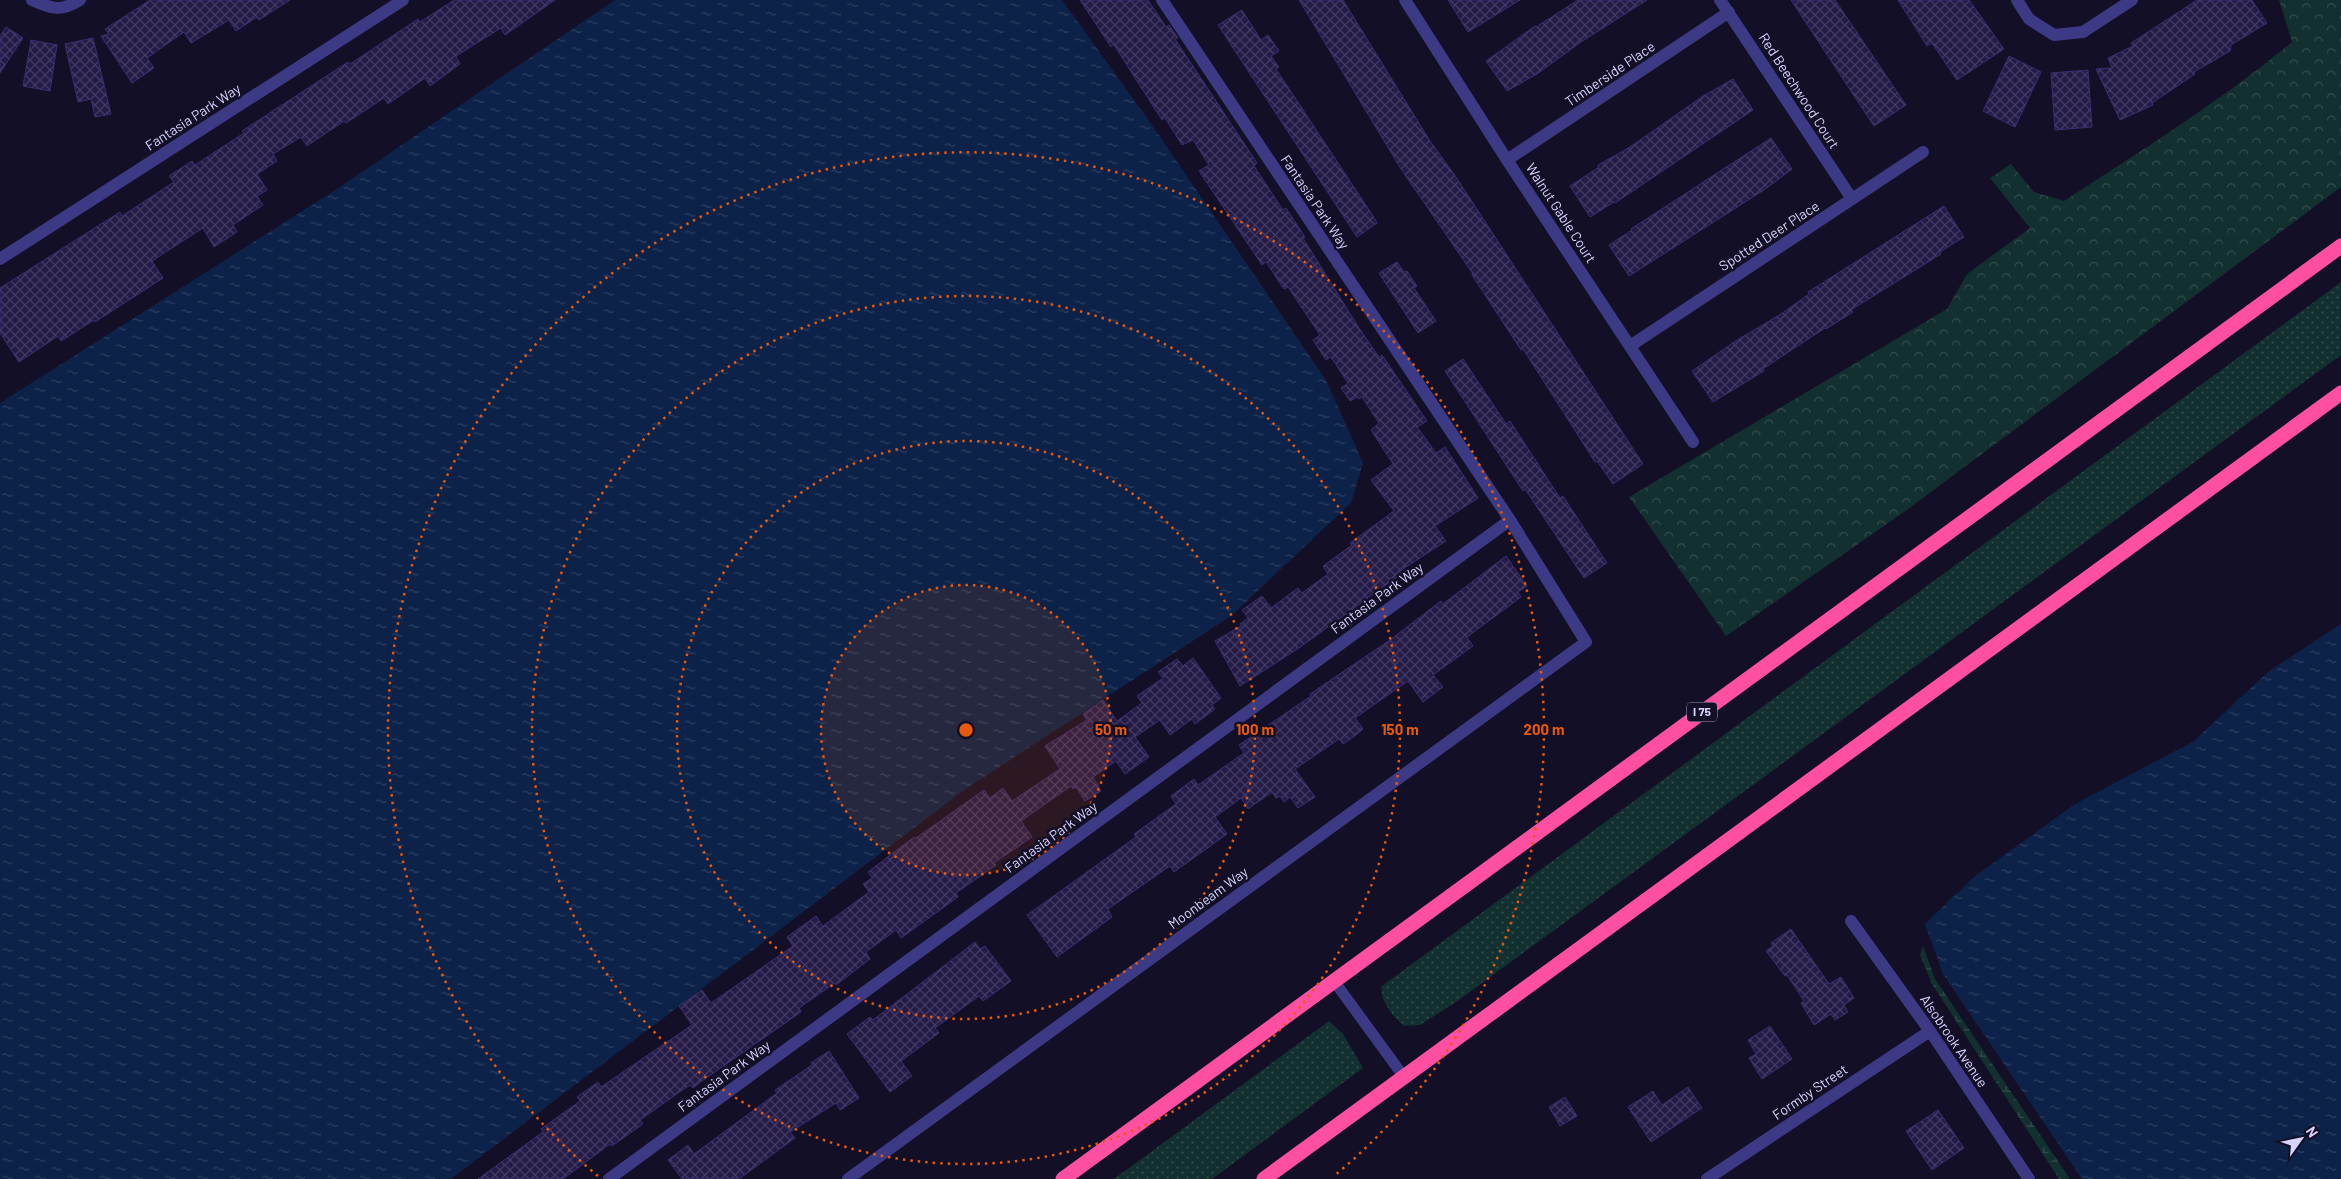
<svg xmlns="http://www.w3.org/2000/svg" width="2341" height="1179" font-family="Barlow,sans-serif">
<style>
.green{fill:url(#green-dots)}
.forest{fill:url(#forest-crowns)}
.wetland{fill:url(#wetland-marsh)}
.water{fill:url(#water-ripples)}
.building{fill:url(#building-cross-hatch);stroke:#3b2d73}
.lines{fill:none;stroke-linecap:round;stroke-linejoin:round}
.lane{stroke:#3d3a85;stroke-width:11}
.street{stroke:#3d3a85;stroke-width:12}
.highway{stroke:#ff4fa3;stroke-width:15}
.ring{fill:none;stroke:#e8590c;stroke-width:2.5;stroke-dasharray:2.5 5}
.labels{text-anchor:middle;stroke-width:5;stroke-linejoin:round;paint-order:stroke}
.shield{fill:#130f26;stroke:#9e99be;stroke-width:1}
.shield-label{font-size:12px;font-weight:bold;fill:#d9d4ff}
.street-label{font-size:14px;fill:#d9d4ff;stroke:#130f26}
.centre{fill:#e8590c;stroke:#130f26;stroke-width:2.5}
.ring-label{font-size:15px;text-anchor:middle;font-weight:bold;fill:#e8590c;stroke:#130f26;stroke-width:5;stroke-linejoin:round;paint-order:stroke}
</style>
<defs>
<pattern id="green-dots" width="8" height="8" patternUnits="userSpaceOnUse" patternTransform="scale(1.25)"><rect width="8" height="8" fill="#12302f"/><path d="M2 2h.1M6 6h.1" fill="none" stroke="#344d4e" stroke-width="1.8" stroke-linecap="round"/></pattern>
<pattern id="forest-crowns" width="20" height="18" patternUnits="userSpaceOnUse" patternTransform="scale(1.25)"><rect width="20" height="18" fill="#12302f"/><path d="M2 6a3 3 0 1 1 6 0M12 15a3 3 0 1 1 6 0" fill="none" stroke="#344d4e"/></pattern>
<pattern id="wetland-marsh" width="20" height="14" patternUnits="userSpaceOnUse" patternTransform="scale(1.25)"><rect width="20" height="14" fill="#12302f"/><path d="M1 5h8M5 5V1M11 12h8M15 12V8" fill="none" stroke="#344d4e"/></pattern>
<pattern id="water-ripples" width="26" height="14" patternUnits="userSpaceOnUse" patternTransform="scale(1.25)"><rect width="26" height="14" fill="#0c2248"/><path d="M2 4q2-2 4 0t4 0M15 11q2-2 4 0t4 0" fill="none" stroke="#2f4163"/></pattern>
<pattern id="building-cross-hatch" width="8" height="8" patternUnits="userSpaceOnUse" patternTransform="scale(1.25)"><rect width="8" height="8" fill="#241b47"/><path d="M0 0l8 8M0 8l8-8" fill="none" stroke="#433b63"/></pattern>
</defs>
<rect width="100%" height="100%" fill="#130f26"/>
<path class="green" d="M2341 282V355L1456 1002 1420 1025 1404 1026C1394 1017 1379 1001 1382 986Z
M1329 1021 1343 1034 1363 1068 1212 1179H1114Z"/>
<path class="forest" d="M2279 0H2341V187L1904 512 1726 636 1629 497 1947 309 1967 274 2030 228 1990 178 2011 164 2034 192 2064 201C2141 151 2221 101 2292 42Z"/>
<path class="wetland" d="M1923 946 1935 979 2070 1179H2059L1932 984 1920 955Z"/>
<path class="water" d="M615 0H1062L1150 122 1326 380 1363 463 1351 503 1231 616 964 790 451 1179H0V403L334 191Z
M2341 624V1179H2082L1943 974 1925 924 1974 877 2075 804 2194 741 2268 672Z"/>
<path class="building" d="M150 0H290L259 20 257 17 236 31 229 20 191 43 184 32 147 58 154 68 132 83 101 36 109 34 105 29Z
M454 0H555L505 35 501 28 456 56 460 64 430 86 425 78 388 104 384 98 346 123 344 121 307 146 301 137 273 154 277 161 257 174 267 190 257 196 263 205 233 225 237 232 214 247 203 228 152 261 163 278 95 322 94 320 61 341 58 336 19 362 0 333V288L120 212 122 216 174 182 169 176 192 161 195 165 244 133 242 131 348 62 350 64 418 19 420 22Z
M1080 0H1148L1166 27 1169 25 1178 38 1175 39 1257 163 1254 166 1283 210 1286 208 1305 237 1303 238 1359 328 1379 357 1382 355 1427 421 1417 427 1436 453 1445 447 1478 498 1435 526 1446 541 1400 571 1401 574 1299 648 1240 686 1215 641 1241 626 1240 624 1248 618 1242 610 1262 596 1271 608 1298 588 1302 593 1328 574 1323 566 1352 545 1350 543 1394 511 1371 480 1393 464 1371 430 1379 423 1362 397 1359 399 1357 397 1350 401 1341 388 1348 383 1331 357 1326 360 1313 340 1320 335 1288 287 1284 289 1266 262 1262 265 1199 171 1209 165 1193 140 1182 145 1165 118 1162 120 1114 45 1111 47Z
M1299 0H1343L1430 141 1456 177 1643 464 1613 484 1597 461 1595 462 1523 349 1521 350 1472 275 1473 274 1401 169Z
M1448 0H1520L1468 32Z
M1578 0H1647L1581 42 1537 74 1507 91 1486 61 1535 26 1536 27Z
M1791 0H1835L1906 105 1874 126Z
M1898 0H1969L2004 49 1957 80 1932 43 1927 46Z
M2197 0H2252L2267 23 2231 45 2230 51 2194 72 2195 74 2152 103 2153 105 2120 120 2096 69 2112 68 2108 58 2133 46 2131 43Z
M1242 10 1261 40 1268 35 1279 51 1271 56 1279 67 1276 69 1373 216 1377 223 1357 237 1218 25Z
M6 27 23 38 0 73V36Z
M93 38 111 114 95 117 91 99 78 102 65 44Z
M31 40 57 45 50 91 23 86Z
M2009 56 2041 72 2015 127 1983 111Z
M2088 70 2092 127 2055 130 2051 73Z
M1733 79 1753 110 1615 203 1614 202 1590 217 1570 186 1599 167 1598 165 1630 147 1703 96Z
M1771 138 1792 169 1764 190 1629 276 1609 245 1632 230 1631 229Z
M1944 206 1964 237 1940 252 1941 254 1851 310 1853 312 1826 329 1825 328 1787 353 1763 369 1764 371 1713 402 1692 371 1737 340 1781 314 1809 294 1808 292Z
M1397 262 1404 272 1407 271 1417 286 1414 288 1436 321 1418 333 1379 273Z
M1463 359 1506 424 1510 421 1560 498 1563 496 1607 563 1584 578 1525 489 1523 491 1445 371Z
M1506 556 1527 586 1518 592 1521 597 1467 637 1473 646 1433 675 1443 687 1423 702 1408 681 1355 718 1363 729 1356 735 1343 744 1339 739 1295 769 1315 797 1298 808 1290 797 1284 802 1280 796 1276 798 1272 792 1248 809 1241 798 1215 817 1227 834 1174 872 1170 866 1108 909 1112 917 1057 957 1027 915 1136 837 1134 834 1176 804 1171 796 1194 779 1198 785 1244 753 1239 745 1311 696 1310 694 1390 640 1441 601 1443 604Z
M1193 658 1221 698 1212 705 1215 709 1195 724 1192 719 1170 735 1160 720 1135 737 1149 757 1125 774 1116 761 1093 777 1101 791 1085 801 1076 787 1073 789 1071 786 1021 821 1032 837 994 863 996 865 956 893 958 897 901 938 896 930 866 952 870 959 836 985 835 983 799 1008 801 1012 702 1081 693 1088 690 1085 681 1091 640 1120 643 1124 612 1146 610 1144 563 1179H478L543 1132 541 1129 580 1101 577 1097 598 1082 601 1087 692 1025 679 1006 702 990 711 1003 793 946 787 937 816 916 823 926 869 892 863 884 872 878 868 872 914 837 916 838 984 790 990 798 1003 788 1012 801 1060 769 1045 746 1087 720 1083 714 1103 700 1117 721 1142 703 1137 696 1163 678 1158 672 1177 659 1183 666Z
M1791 929 1829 984 1841 977 1854 998 1844 1005 1848 1012 1835 1020 1831 1014 1814 1025 1801 1003 1804 1001 1787 975 1785 976 1766 951 1773 946 1771 943Z
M975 942 980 949 985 946 1011 981 983 1001 979 996 935 1028 939 1033 901 1061 912 1076 890 1092 847 1034 870 1017 873 1020Z
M1770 1026 1792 1059 1762 1079 1749 1058 1756 1054 1748 1040Z
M829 1051 859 1098 840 1110 836 1103 790 1132 795 1138 739 1179H682L668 1160 688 1145 694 1154 777 1093 775 1090 812 1065 811 1063Z
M1688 1087 1702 1108 1651 1142 1628 1107 1653 1091 1662 1105Z
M1565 1097 1577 1116 1560 1126 1549 1107Z
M1938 1110 1964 1148 1932 1170 1906 1131Z"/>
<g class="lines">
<path class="lane" d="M1334 981 1404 1077"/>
<path class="street" d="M32 0C52 9 61 12 80 0
M1405 0 1507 160 1693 442
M1720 0 1852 199
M2017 0 2029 19 2054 35 2083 32 2132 0
M1507 160 1729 12
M0 259 403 0
M1630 346 1923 152
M1851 921 1930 1031 2029 1179
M609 1179 1510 520
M848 1179 1586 642 1510 520 1162 0
M1707 1179 1930 1031"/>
<path class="highway" d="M1063 1179 2341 246
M1264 1179 2341 393"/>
</g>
<circle cx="966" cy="730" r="145" fill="#e8590c" fill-opacity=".12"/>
<g class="ring">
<circle cx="966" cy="730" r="145"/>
<circle cx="966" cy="730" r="289"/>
<circle cx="966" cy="730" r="434"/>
<path d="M598 1176A578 578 0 1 1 1334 1176"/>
</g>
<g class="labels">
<rect class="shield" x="1687" y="702.5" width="30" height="19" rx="4"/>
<g class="shield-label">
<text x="1702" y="716">I 75</text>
</g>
<g class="street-label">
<text transform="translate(1610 74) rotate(-34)" y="5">Timberside Place</text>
<text transform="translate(1799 91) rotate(57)" y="5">Red Beechwood Court</text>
<text transform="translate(193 117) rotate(-33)" y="5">Fantasia Park Way</text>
<text transform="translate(1315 202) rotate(56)" y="5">Fantasia Park Way</text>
<text transform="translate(1561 213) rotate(57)" y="5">Walnut Gable Court</text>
<text transform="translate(1769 236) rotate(-33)" y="5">Spotted Deer Place</text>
<text transform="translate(1377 598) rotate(-36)" y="5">Fantasia Park Way</text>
<text transform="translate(1051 837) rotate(-36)" y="5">Fantasia Park Way</text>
<text transform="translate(1208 898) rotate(-36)" y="5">Moonbeam Way</text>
<text transform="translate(1954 1041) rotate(56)" y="5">Alsobrook Avenue</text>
<text transform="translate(724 1076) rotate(-36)" y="5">Fantasia Park Way</text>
<text transform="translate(1810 1092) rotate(-34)" y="5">Formby Street</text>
</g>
</g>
<circle cx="966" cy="730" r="8" class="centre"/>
<g class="ring-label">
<text x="1111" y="735">50 m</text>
<text x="1255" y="735">100 m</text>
<text x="1400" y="735">150 m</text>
<text x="1544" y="735">200 m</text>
</g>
<g transform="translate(2301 1139) rotate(57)" stroke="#130f26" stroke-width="4" paint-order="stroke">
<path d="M0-4L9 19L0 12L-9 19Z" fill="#d9d4ff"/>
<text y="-8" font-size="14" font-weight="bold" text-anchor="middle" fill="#d9d4ff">N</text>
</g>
</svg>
